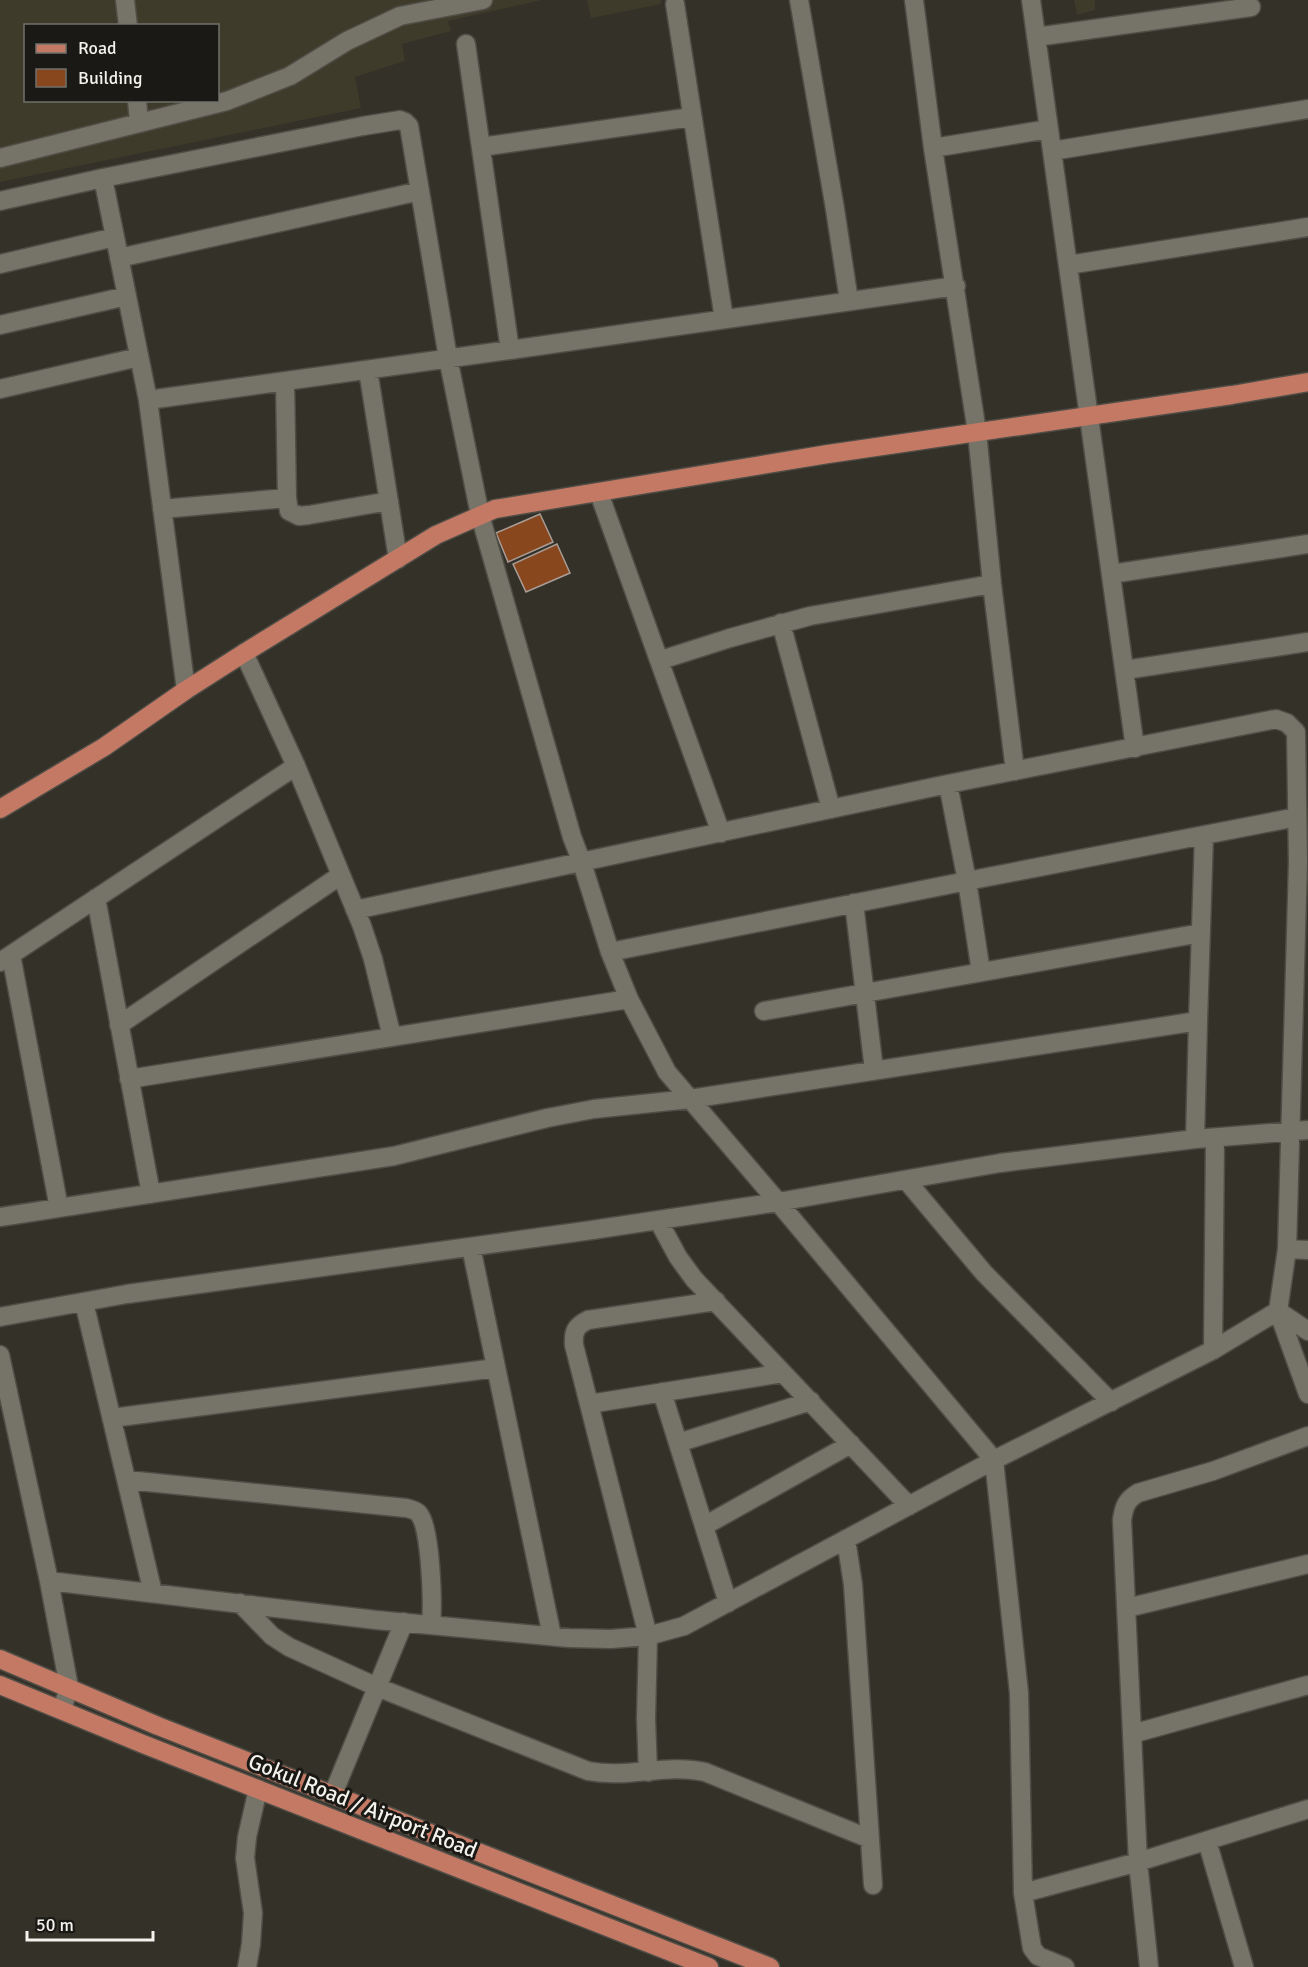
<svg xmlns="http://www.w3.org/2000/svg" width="1308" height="1967" font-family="Signika,sans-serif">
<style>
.built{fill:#3e3b2b;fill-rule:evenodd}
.building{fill:#89471e;stroke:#a99d97;stroke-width:1.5}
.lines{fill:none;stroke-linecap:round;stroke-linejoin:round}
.minor-casing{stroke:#4f4d45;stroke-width:21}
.major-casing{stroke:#4f4d45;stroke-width:21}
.minor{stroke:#767469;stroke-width:18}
.major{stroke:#c47965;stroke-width:18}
.labels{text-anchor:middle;stroke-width:6;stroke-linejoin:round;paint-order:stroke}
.street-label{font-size:22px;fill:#f3f2ec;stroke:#1a1915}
</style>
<rect width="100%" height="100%" fill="#333128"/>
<path class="built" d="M0 0H542L448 21 451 31 402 44 405 61 355 77 361 108 0 182ZM26 26H218V100H26Z
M587 0H661V4L591 18Z
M1074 0H1095V10L1077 15Z"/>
<path class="building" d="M540 514 553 542 508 562 496 533Z
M557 544 570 573 526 592 513 564Z"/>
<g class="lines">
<defs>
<path id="minor" d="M125 0 128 26
M799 0 835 209 849 301
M914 0 933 148 977 432 992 584 1015 771
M1031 0 1135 748
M675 4 724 319
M1036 37 1251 7
M466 44 510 350
M137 100 139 123
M481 147 692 117
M933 148 1049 129
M1052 151 1308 109
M0 158 227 101 290 76 347 41 400 16 483 0
M103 178 148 400 186 690
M0 201 103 178 363 126 400 120 405 122 409 126 448 358 480 515 572 837 582 863 610 952 629 999 667 1072 778 1202 1000 1163 1195 1139 1308 1130
M119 258 420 191
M0 264 115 237
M1068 265 1308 227
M0 325 127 296
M368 370 398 559
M285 381 287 498 289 511 299 516 309 515 389 501
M0 389 139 357
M148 400 510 350 956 286
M599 493 721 833
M162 509 287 498
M1111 574 1308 544
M781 623 831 809
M244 653 296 766 362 926 373 959 392 1037
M661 660 730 638 810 616 992 584
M1125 670 1308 642
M948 784 967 881 1297 817
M96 898 151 1194
M854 903 874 1070
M355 910 948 784 1276 719 1287 723 1296 732 1298 862 1287 1249 1308 1250
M610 952 967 881 981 972
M11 955 59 1208
M0 962 296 766
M764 1011 1201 933
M1198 1021 1204 836
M119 1025 341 875
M129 1079 629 999
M906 1180 984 1273 1111 1402
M0 1217 394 1156 547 1118 594 1109 690 1099 1198 1021 1195 1139
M658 1220 678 1257 694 1279 909 1506
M471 1247 552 1636
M84 1302 153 1593
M1278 1311 1308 1394
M1278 1311 1308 1331
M0 1317 127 1294 592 1230 778 1202 994 1460 1213 1350 1278 1311 1287 1249
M1213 1350 1215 1138
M0 1355 49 1581 69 1687 62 1710
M662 1392 728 1603
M589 1404 783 1373
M112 1418 496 1368
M678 1443 811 1401
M127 1480 406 1508C410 1509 416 1510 419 1514 431 1528 433 1605 431 1625
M704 1526 851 1444
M846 1539 853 1585 873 1885
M49 1581 376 1620 569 1638 611 1639 648 1636 684 1626 994 1460 1019 1693 1023 1893 1032 1948 1038 1956 1065 1967
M240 1603 272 1636 289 1647 377 1687 588 1771C628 1779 666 1763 705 1772L870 1839
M1127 1608 1308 1564
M1132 1734 1308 1685
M648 1772 646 1719 648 1636 574 1345C573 1331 576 1326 588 1320L716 1301
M333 1794 404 1622
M1207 1841 1244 1967
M1023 1893 1138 1862 1308 1809
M247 1967 251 1944 253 1913 245 1858 247 1837 258 1789
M1149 1967 1138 1862 1122 1520C1124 1507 1126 1500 1138 1493L1213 1471 1308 1436"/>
<path id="major" d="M0 809 104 747 186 690 244 653 436 535 495 509 828 454 1232 395 1308 382
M0 1659 158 1726 770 1967
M0 1685 143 1744 709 1967"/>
</defs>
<use href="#minor" class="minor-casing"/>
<use href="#major" class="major-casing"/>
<use href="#minor" class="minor"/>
<use href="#major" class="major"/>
</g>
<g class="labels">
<g class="street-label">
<text transform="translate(363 1805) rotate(22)" y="8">Gokul Road / Airport Road</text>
</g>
</g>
<rect x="24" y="24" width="195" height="78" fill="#1a1915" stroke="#71706b" stroke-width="1.5"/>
<rect x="36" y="44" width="30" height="9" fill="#c47965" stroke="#71706b" stroke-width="1.5"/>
<text x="78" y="54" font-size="18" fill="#f3f2ec">Road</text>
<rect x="36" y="69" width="30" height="18" fill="#89471e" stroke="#71706b" stroke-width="1.5"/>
<text x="78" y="84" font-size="18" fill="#f3f2ec">Building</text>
<path d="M27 1931v9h126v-9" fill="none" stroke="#f3f2ec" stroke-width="3"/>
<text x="36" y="1931" font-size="18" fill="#f3f2ec" stroke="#1a1915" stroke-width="4.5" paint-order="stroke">50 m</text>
</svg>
